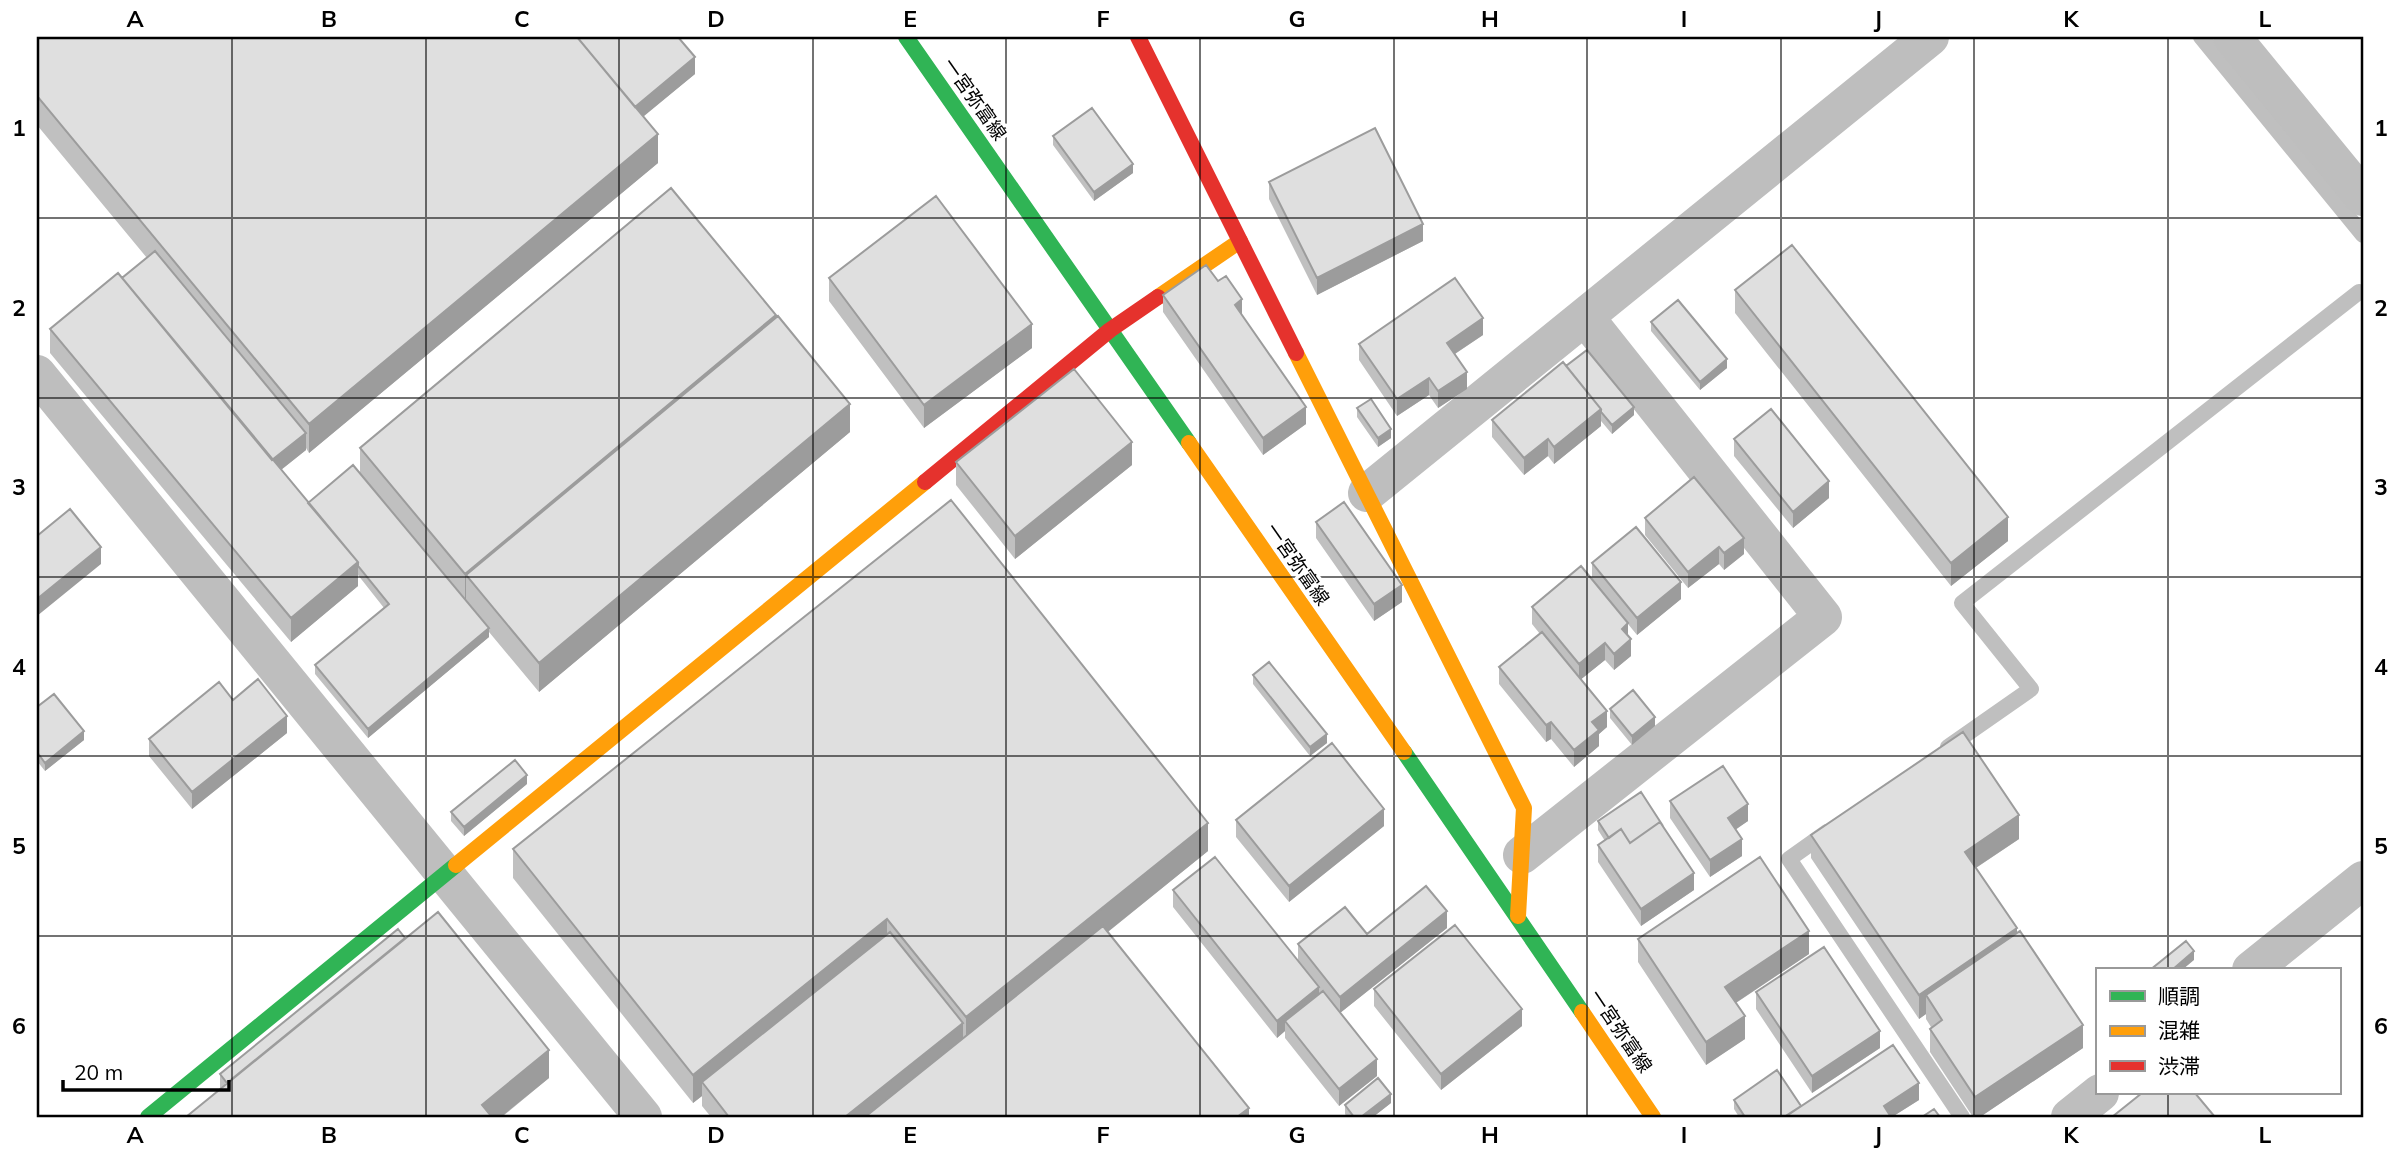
<svg xmlns="http://www.w3.org/2000/svg" width="2400" height="1154" font-family="Mulish,'Noto Sans JP',sans-serif">
<style>
.lines{fill:none;stroke-linecap:round;stroke-linejoin:round}
.stream{stroke:#bfbfbf;stroke-width:16}
.street{stroke:#bebebe;stroke-width:38}
.fast{stroke:#30b455;stroke-width:16}
.slow{stroke:#ff9f0a;stroke-width:16}
.jam{stroke:#e5322d;stroke-width:16}
.wall{fill:#c0c0c0}
.shaded-wall{fill:#9c9c9c}
.building{fill:#dfdfdf;stroke:#9c9c9c;stroke-width:2}
.grid{fill:none;stroke:#000;stroke-width:2;stroke-opacity:0.55}
.labels{text-anchor:middle;stroke-width:7;stroke-linejoin:round;paint-order:stroke}
.street-label{font-size:19px;fill:#000;stroke:#fff}
.neatline{fill:none;stroke:#000;stroke-width:2.5}
.grid-label{font-size:23px;text-anchor:middle;font-weight:bold;fill:#000}
</style>
<rect width="100%" height="100%" fill="#fff"/>
<g class="lines">
<path class="stream" d="M2201 37 2363 235
M1948 747 2031 689 1962 603 2359 292
M1827 832 1789 859 1962 1117"/>
<path class="street" d="M2232 37 2363 197
M37 374 643 1117
M1367 493 1930 37
M1522 855 1823 617 1585 317
M2251 970 2363 880
M2070 1117 2100 1093"/>
<path class="fast" d="M906 37 1189 443
M1404 752 1582 1012
M148 1117 456 865"/>
<path class="slow" d="M1158 297 1240 241
M1296 353 1524 808 1518 916
M1189 443 1404 752
M456 865 925 482
M1582 1012 1653 1117"/>
<path class="jam" d="M1138 37 1296 353
M925 482 1110 330 1158 297"/>
</g>
<path class="wall" d="M37 37 695 74 643 116 658 163 309 453 306 448V450L281 470 308 503 360 473V448L776 318 850 432 539 692 489 632V637L368 738 315 674V665L384 608 358 575V586L291 642 50 353V329L122 278 147 258 37 125Z
M1053 136 1133 173 1094 201 1053 145Z
M1269 182 1423 241 1317 295 1269 199Z
M829 278 1032 348 924 428 829 301Z
M1735 290 2008 541 1951 586 1735 313Z
M1163 295 1242 316 1306 424 1263 455 1163 312Z
M1651 322 1727 368 1700 390 1651 331Z
M1483 335 1455 354 1467 389 1438 408 1429 395 1397 416 1359 360V344Z
M1566 366 1634 415 1612 434 1601 421V426L1554 464 1548 456 1524 475 1492 437V420Z
M1357 408 1391 438 1378 447 1357 417Z
M1734 439 1829 498 1793 528 1734 456Z
M956 462 1132 465 1015 559 956 485Z
M1645 518 1744 554 1724 570 1719 564 1688 588 1645 535Z
M1316 522 1402 602 1374 621 1316 538Z
M1592 563 1681 599 1637 635 1628 624V636L1631 656 1614 670 1605 660 1581 679 1607 727 1599 734V746L1574 767 1551 739 1546 742 1499 684V667L1540 634 1532 624V607L1592 580Z
M1253 675 1327 743 1310 756 1253 684Z
M233 700 287 733 192 809 149 756V739Z
M37 707 84 740 45 771 37 761Z
M1610 709 1655 726 1632 745 1610 718Z
M527 784 464 836 451 821V812Z
M1670 801 1748 821 1735 829 1742 856 1710 877 1670 818Z
M1236 820 1384 826 1289 902 1236 837Z
M1598 821 1694 890 1641 926 1598 862V845L1605 841 1598 830Z
M1811 835 2019 839 1976 868 2017 934 2083 1048 1980 1117H1973L1930 1052V1029L1931 1027 1926 1019V1014L1919 1019 1811 858Z
M513 849 1208 851 1108 932 1249 1117H711L702 1106V1096L693 1103 513 878Z
M1173 890 1298 960V944L1367 934 1447 928 1340 1013 1377 1076 1339 1106 1285 1038V1031L1277 1038 1173 907Z
M405 938 549 1078 502 1117H186L220 1089V1074Z
M1638 939 1809 954 1736 1003 1745 1039 1706 1065 1638 962Z
M1374 989 1522 1026 1441 1090 1374 1006Z
M1756 992 1880 1048 1812 1093 1756 1009Z
M1734 1100 1801 1106 1919 1100 1892 1117H1739L1734 1109Z
M1391 1103 1373 1117H1347L1345 1114V1105Z"/>
<path class="shaded-wall" d="M695 57V74L632 126V109Z
M658 134V163L309 453V424Z
M1133 164V173L1094 201V192Z
M1423 224V241L1317 295V278Z
M1242 299V316L1235 305Z
M776 315V343L466 575V602L465 603V574Z
M1483 318V335L1447 359V343Z
M1032 324V348L924 428V405Z
M1727 359V368L1700 390V382Z
M1467 372V389L1438 408V391Z
M1429 378V395L1397 416V399Z
M850 404V432L539 692V663Z
M1306 407V424L1263 455V438Z
M1634 407V415L1612 434V425Z
M1601 409V426L1554 464V447Z
M1391 429V438L1378 447V438Z
M306 433V450L272 477V460Z
M1548 439V456L1524 475V458Z
M1132 442V465L1015 559V536Z
M1829 481V498L1793 528V512Z
M2008 517V541L1951 586V563Z
M1744 538V554L1724 570V553Z
M101 547V564L37 616V599Z
M1719 547V564L1688 588V572Z
M358 562V586L291 642V618Z
M1681 582V599L1637 635V618Z
M1402 585V602L1374 621V604Z
M1628 623V640L1622 629Z
M489 628V637L368 738V729Z
M1631 639V656L1614 670V654Z
M1605 643V660L1579 681V664Z
M1607 711V727L1599 734V746L1574 767V750L1592 722Z
M287 716V733L192 809V792Z
M1655 717V726L1632 745V736Z
M1551 722V739L1546 742V725Z
M84 731V740L45 771V763Z
M1327 734V743L1310 756V747Z
M527 775V784L464 836V827Z
M1748 804V821L1728 835V818Z
M1384 809V826L1289 902V886Z
M2019 815V839L1965 875V852Z
M1208 823V851L966 1046V1017Z
M1742 839V856L1710 877V860Z
M1694 873V890L1641 926V909Z
M1447 911V928L1340 1013V997Z
M887 919V947L702 1082V1096L693 1103V1075Z
M2017 928V952L1926 995V1014L1919 1019V995Z
M1809 931V954L1725 1010V987Z
M2194 951V960L2182 970H2172Z
M1319 987V1004L1285 1021V1031L1277 1038V1021Z
M1522 1009V1026L1441 1090V1074Z
M1745 1016V1039L1706 1065V1042Z
M963 1023V1047L874 1117H845Z
M2083 1025V1048L1980 1117H1975V1097Z
M1880 1031V1048L1812 1093V1076Z
M549 1050V1078L501 1117H482V1105Z
M1377 1059V1076L1339 1106V1089Z
M1919 1083V1100L1892 1117H1884V1106Z
M1391 1094V1103L1373 1117H1361Z
M1249 1108V1117H1237Z"/>
<path class="building" d="M37 37H577L658 134 309 424 37 96Z
M577 37H678L695 57 635 107Z
M1092 108 1133 164 1094 192 1053 136Z
M1375 128 1423 224 1317 278 1269 182Z
M671 188 776 315 465 574 360 448Z
M936 196 1032 324 924 405 829 278Z
M1792 245 2008 517 1951 563 1735 290Z
M155 251 306 433 272 460 122 278Z
M1206 265 1218 281 1226 276 1242 299 1235 305 1306 407 1263 438 1163 295Z
M118 273 358 562 291 618 50 329Z
M1455 278 1483 318 1447 343 1467 372 1438 391 1429 378 1397 399 1359 344Z
M1678 300 1727 359 1700 382 1651 322Z
M778 316 850 404 539 663 466 575Z
M1587 350 1634 407 1612 425 1601 412V409L1566 366Z
M1563 362 1601 409 1554 447 1548 439 1524 458 1492 420Z
M1074 369 1132 442 1015 536 956 462Z
M1371 399 1391 429 1378 438 1357 408Z
M1771 409 1829 481 1793 512 1734 439Z
M353 465 489 628 368 729 315 665 389 604 358 566V562L308 503Z
M1694 477 1744 538 1724 553 1719 547 1688 572 1645 518Z
M951 500 1208 823 966 1017 887 919 693 1075 513 849Z
M1344 502 1402 585 1374 604 1316 522Z
M70 509 101 547 37 599V536Z
M1636 527 1681 582 1637 618 1592 563Z
M1581 566 1628 623 1622 629 1631 639 1614 654 1605 643 1579 664 1532 607Z
M1542 632 1607 711 1592 722 1599 730 1574 750 1551 722 1546 725 1499 667Z
M1269 662 1327 734 1310 747 1253 675Z
M258 679 287 716 192 792 149 739 219 682 233 700Z
M1633 690 1655 717 1632 736 1610 709Z
M54 694 84 731 45 763 37 752V707Z
M1963 732 2019 815 1965 852 2017 928 1919 995 1811 835Z
M1332 743 1384 809 1289 886 1236 820Z
M515 760 527 775 464 827 451 812Z
M1723 766 1748 804 1728 818 1742 839 1710 860 1670 801Z
M1641 792 1663 826 1660 822 1630 843 1621 829 1609 838 1598 821Z
M1660 822 1694 873 1641 909 1598 845 1621 829 1630 843Z
M1215 857 1319 987 1277 1021 1173 890Z
M1760 857 1809 931 1725 987 1745 1016 1706 1042 1638 939Z
M1426 886 1447 911 1340 997 1298 944 1345 907 1367 934Z
M438 912 549 1050 482 1105 492 1117H186Z
M1455 925 1522 1009 1441 1074 1374 989Z
M1103 926 1249 1108 1237 1117H865Z
M398 929 405 938 227 1083 220 1074Z
M2020 931 2083 1025 1975 1097 1930 1029 1942 1020 1926 995Z
M890 932 963 1023 845 1117H729L702 1082Z
M2186 941 2194 951 2172 970H2150Z
M1824 947 1880 1031 1812 1076 1756 992Z
M1323 991 1377 1059 1339 1089 1285 1021Z
M1893 1045 1919 1083 1884 1106 1891 1117H1785Z
M1777 1070 1801 1106 1784 1117H1745L1734 1100Z
M1378 1078 1391 1094 1361 1117H1354L1345 1105Z
M2142 1093H2195L2215 1117H2112Z
M1934 1109 1940 1117H1922Z"/>
<path class="grid" d="M232 37V1117M426 37V1117M619 37V1117M813 37V1117M1006 37V1117M1200 37V1117M1394 37V1117M1587 37V1117M1781 37V1117M1974 37V1117M2168 37V970M37 218H2363M37 398H2363M37 577H2363M37 756H2363M37 936H2363M2168 1093V1117"/>
<g class="labels">
<g class="street-label">
<text transform="translate(975 99) rotate(55)" y="7">一宮弥富線</text>
<text transform="translate(1298 564) rotate(55)" y="7">一宮弥富線</text>
<text transform="translate(1621 1031) rotate(56)" y="7">一宮弥富線</text>
</g>
</g>
<rect width="2400" height="1154" fill="none" stroke="#ffffff" stroke-width="77"/>
<rect x="2096" y="968" width="245" height="126" fill="#ffffff" stroke="#999999" stroke-width="2"/>
<rect x="2110" y="991" width="35" height="10" fill="#30b455" stroke="#999999" stroke-width="2"/>
<text x="2158" y="1004" font-size="21" fill="#000000">順調</text>
<rect x="2110" y="1026" width="35" height="10" fill="#ff9f0a" stroke="#999999" stroke-width="2"/>
<text x="2158" y="1038" font-size="21" fill="#000000">混雑</text>
<rect x="2110" y="1061" width="35" height="10" fill="#e5322d" stroke="#999999" stroke-width="2"/>
<text x="2158" y="1074" font-size="21" fill="#000000">渋滞</text>
<path d="M63 1080v10h166v-10" fill="none" stroke="#000000" stroke-width="3.5"/>
<text x="74" y="1080" font-size="21" fill="#000000" stroke="#ffffff" stroke-width="5" paint-order="stroke">20 m</text>
<rect x="38" y="38" width="2324" height="1078" class="neatline"/>
<g class="grid-label">
<text x="135" y="27">A</text>
<text x="329" y="27">B</text>
<text x="522" y="27">C</text>
<text x="716" y="27">D</text>
<text x="910" y="27">E</text>
<text x="1103" y="27">F</text>
<text x="1297" y="27">G</text>
<text x="1490" y="27">H</text>
<text x="1684" y="27">I</text>
<text x="1878" y="27">J</text>
<text x="2071" y="27">K</text>
<text x="2265" y="27">L</text>
<text x="19" y="136">1</text>
<text x="2381" y="136">1</text>
<text x="19" y="316">2</text>
<text x="2381" y="316">2</text>
<text x="19" y="495">3</text>
<text x="2381" y="495">3</text>
<text x="19" y="675">4</text>
<text x="2381" y="675">4</text>
<text x="19" y="854">5</text>
<text x="2381" y="854">5</text>
<text x="19" y="1034">6</text>
<text x="2381" y="1034">6</text>
<text x="135" y="1143">A</text>
<text x="329" y="1143">B</text>
<text x="522" y="1143">C</text>
<text x="716" y="1143">D</text>
<text x="910" y="1143">E</text>
<text x="1103" y="1143">F</text>
<text x="1297" y="1143">G</text>
<text x="1490" y="1143">H</text>
<text x="1684" y="1143">I</text>
<text x="1878" y="1143">J</text>
<text x="2071" y="1143">K</text>
<text x="2265" y="1143">L</text>
</g>
</svg>
